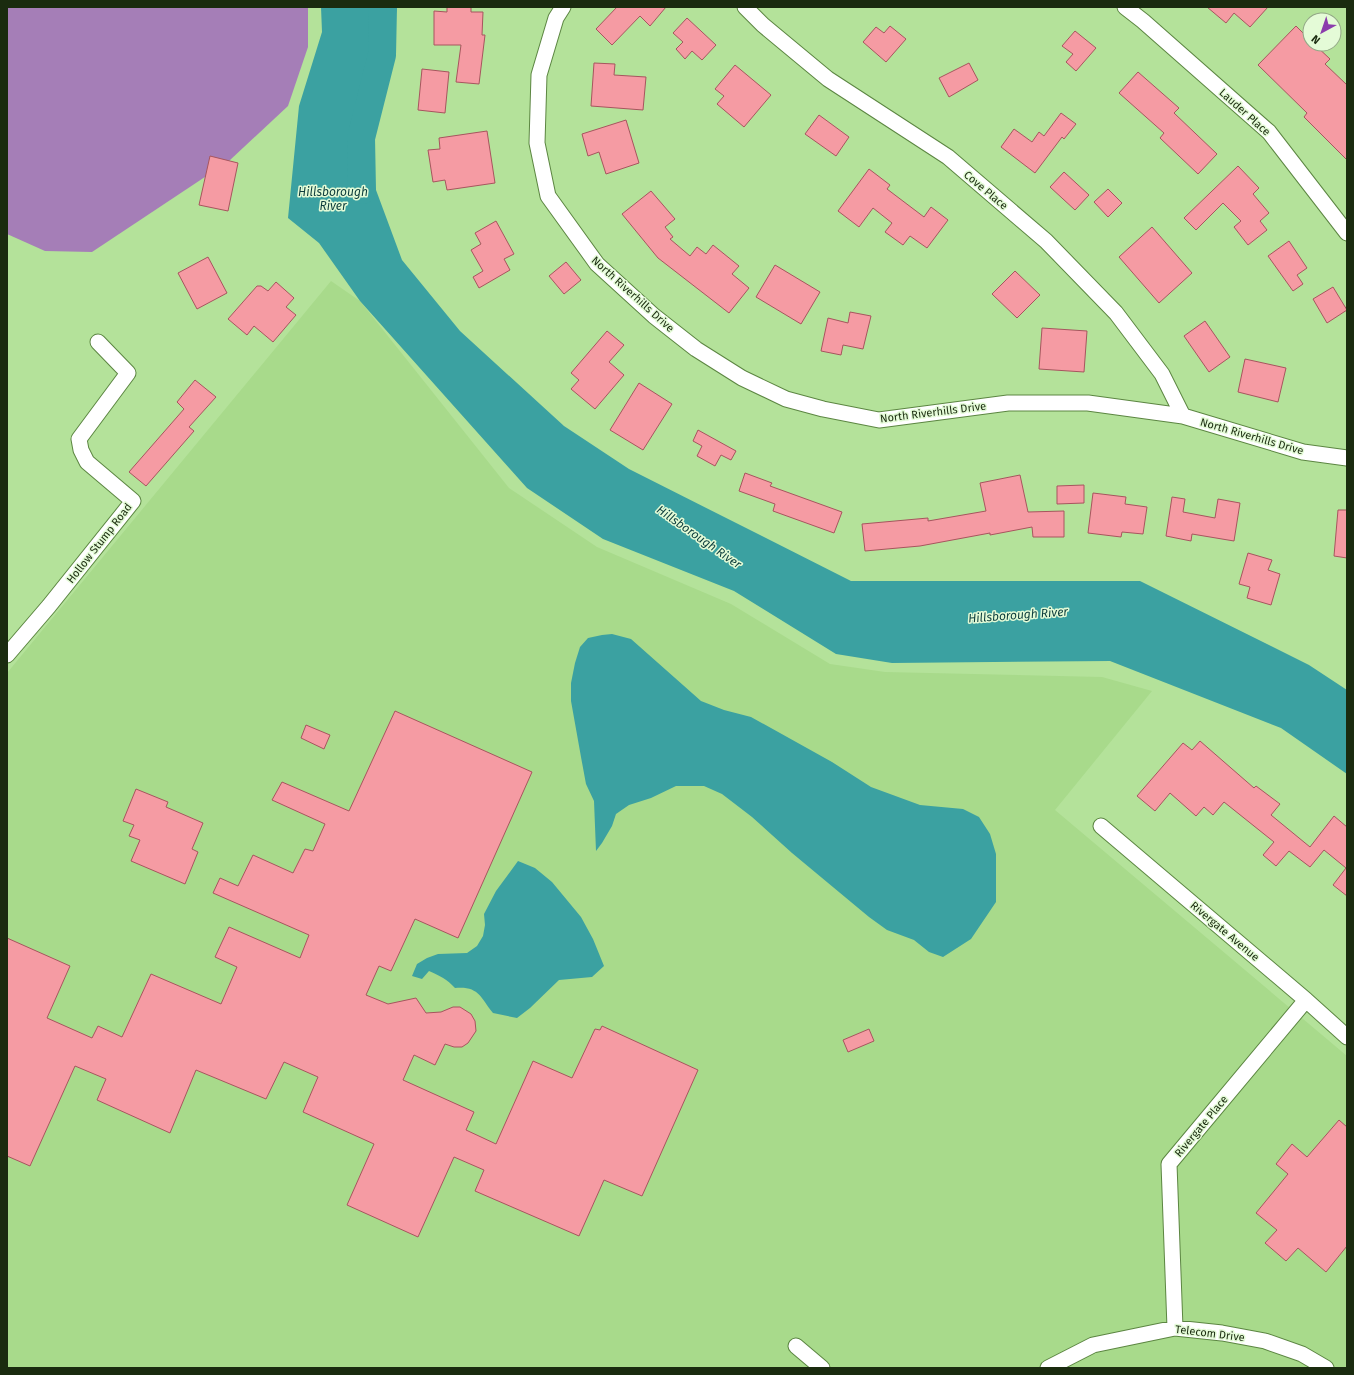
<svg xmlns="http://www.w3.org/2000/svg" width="1354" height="1375" font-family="'Fira Sans',sans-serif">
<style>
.built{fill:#a8da8b}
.forest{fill:#a57eb7}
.water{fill:#3ba1a1}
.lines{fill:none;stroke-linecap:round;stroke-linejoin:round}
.river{stroke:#3ba1a1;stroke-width:28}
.building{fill:#f59ba3;stroke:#a7555e}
.minor-casing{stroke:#5c8642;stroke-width:17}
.minor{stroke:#fff;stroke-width:15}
.labels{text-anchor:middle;stroke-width:3;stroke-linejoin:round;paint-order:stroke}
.street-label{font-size:11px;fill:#1a2b0f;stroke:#e4fbd7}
.water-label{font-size:12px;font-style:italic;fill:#0c3c3c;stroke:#e4fbd7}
</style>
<rect width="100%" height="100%" fill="#b4e29a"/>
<path class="built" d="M331 281 360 301 509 488 597 547 731 604 830 664 885 672 1102 677 1152 691 1055 810 1347 1056V1368H7V673Z"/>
<path class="forest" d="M7 7H308V47L288 106 229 161 92 252 45 251 7 234Z"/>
<path class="water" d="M321 7H397L386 76 353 128 402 260 460 331 564 426 629 469 851 581H1140L1309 665 1347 690V774L1281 728 1110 661 892 663 836 654 734 591 603 539 527 488 360 301 319 243 288 218 299 106 322 32Z
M612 634 631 639 701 701 724 710 751 717 832 762 871 787 920 805 963 809 979 817 990 834 996 854V902L971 939 943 957 929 952 914 940 887 930 869 917 792 853 752 817 722 794 704 786H676L651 798 629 805 616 814 612 826 602 843 596 851 594 801 586 784 581 757 571 701V683L575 663 580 647 588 638 602 635Z
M518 861 535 868 552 882 581 917 593 939 604 966 592 977 559 980 530 1008 517 1018 493 1013C480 997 479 986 455 988 447 979 440 976 429 971L422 979 412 976 417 964 427 958 438 954 467 953 477 946 483 936 485 925 484 914 496 891Z"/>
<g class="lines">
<path class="river" d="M362 190 361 138 382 55 383 7"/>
</g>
<path class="building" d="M447 7H471V12H483L482 35H485L479 84 456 82 461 45H434V11L447 12Z
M617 7H666L650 26 640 16 612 45 596 29Z
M1207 7H1268L1250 27 1234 13 1226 23Z
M687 18 716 45 702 60 692 51 685 59 676 49 683 42 673 33Z
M890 26 906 39 886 62 863 42 876 27 884 33Z
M1296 26 1310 40V44H1314L1330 59 1325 64 1347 85V160L1304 117 1307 113 1258 65Z
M1075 31 1096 48 1076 71 1066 62 1073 54 1062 46Z
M594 63 615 64 614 75 646 77 643 110 591 106Z
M969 63 978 80 949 97 939 78Z
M735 65 771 95 744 127 717 104 724 96 715 89Z
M422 69 449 72 445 113 418 110Z
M1138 72 1179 108 1174 113 1217 154 1198 174 1160 138 1164 133 1119 93Z
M1061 113 1076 124 1064 139 1062 137 1035 173 1001 147 1014 129 1032 142 1039 132 1044 136Z
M819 115 849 137 836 156 805 134Z
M626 120 639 163 606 174 599 152 588 156 582 134Z
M487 131 495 183 447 190 445 180 433 182 428 150 440 149 439 138Z
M210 156 238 163 228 211 199 205Z
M1238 166 1259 188 1253 194 1269 213 1260 221 1267 230 1248 245 1234 227 1241 221 1223 203 1196 230 1184 218Z
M869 169 890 185 887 189 924 217 931 207 948 220 927 248 910 236 903 245 885 232 892 223 873 208 859 227 838 211Z
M1064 172 1089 195 1075 210 1050 187Z
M1108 189 1122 203 1108 217 1094 202Z
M651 191 675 219 665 227 673 237 670 239 690 256 697 247 706 254 713 245 739 266 732 274 749 288 729 313 658 258 622 214Z
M496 221 514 254 504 259 510 270 479 288 473 277 483 271 471 250 481 244 475 233Z
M1152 227 1192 273 1159 303 1119 257Z
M1289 241 1307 268 1297 275 1303 284 1293 291 1268 256Z
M208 257 227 293 197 309 178 273Z
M566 262 581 280 564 294 549 276Z
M775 265 820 292 801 324 756 297Z
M1015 271 1040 295 1017 318 992 294Z
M276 282 294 298 286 307 296 315 273 342 254 326 247 335 228 319 257 286H261L268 291Z
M1333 287 1347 310 1327 323 1313 299Z
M850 312 871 316 863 349 843 345 841 355 821 351 828 318 848 323Z
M1205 321 1230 357 1209 372 1184 336Z
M1042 328 1087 331 1084 372 1039 369Z
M607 331 624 345 609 362 624 375 595 409 571 389 579 380 571 373Z
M1245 359 1286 368 1278 402 1238 392Z
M195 380 216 397 189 427 194 431 146 486 129 472 184 409 177 402Z
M639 383 672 404 643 450 610 430Z
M698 430 736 451 731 460 721 455 715 466 697 456 702 446 693 441Z
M745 473 772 483 770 486 842 512 834 533 773 511 775 504 739 491Z
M1020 475 1028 512 1064 511V537H1033L1032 527 990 535V533L920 546 865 551 862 524 928 518V521L986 511 980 483Z
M1084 485V503L1057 504V486Z
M1093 493 1126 497 1125 504 1147 507 1143 534 1122 532 1121 537 1088 533Z
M1172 497 1185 499 1183 512 1215 518 1218 499 1240 503 1234 541 1192 534 1191 541 1166 536Z
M1338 510H1347V558L1334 556Z
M1248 553 1272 560 1268 570 1280 574 1271 605 1247 598 1250 587 1239 584Z
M395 711 532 772 458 938 415 919 391 971 379 966 366 995 388 1004 416 998 426 1013 441 1012 453 1007H460L471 1014 475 1021 476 1031 468 1043 462 1047H454L445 1044 435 1065 414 1055 403 1080 474 1112 466 1130 496 1144 533 1061 572 1078 595 1029 600 1030 602 1026 698 1070 642 1196 604 1180 579 1236 475 1191 484 1170 454 1157 418 1237 347 1205 374 1144 303 1112 318 1077 284 1062 266 1099 196 1070 170 1133 97 1100 106 1079 75 1066 30 1166 7 1156V938L70 966 47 1018 92 1038 98 1026 122 1037 151 974 221 1004 237 967 215 957 229 927 300 958 309 935 213 893 220 878 238 886 253 855 293 873 305 849 313 851 325 824 272 800 282 782 349 811Z
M306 725 330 735 324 749 301 738Z
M1200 741 1254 788 1256 786 1280 804 1271 815 1310 847 1334 816 1347 827V896L1333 885 1346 868 1324 850 1310 867 1289 851 1276 866 1263 855 1274 842 1224 802 1213 815 1204 807 1196 816 1170 793 1155 811 1137 796 1183 743 1192 750Z
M136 789 168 802 166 807 203 823 192 849 198 852 185 884 131 861 140 840 129 836 134 825 123 821Z
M869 1029 874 1041 848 1052 843 1040Z
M1339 1120 1347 1127V1246L1326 1272 1298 1248 1286 1261 1265 1243 1277 1230 1256 1213 1288 1174 1276 1164 1292 1144 1307 1157Z"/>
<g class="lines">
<defs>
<path id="minor" d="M563 7 556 18 539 75 537 143 548 196 597 264 654 316 696 349 742 378 786 399 823 409 879 420 1008 403H1088L1183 416 1303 452 1347 458
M745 7 763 25 828 79 948 157 1046 241 1116 313 1162 374 1183 416
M1125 7 1143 21 1269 132 1347 233
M7 655 49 606 133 501 87 462 81 450 79 439 128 373 98 342
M1101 826 1306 1000 1347 1037
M1175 1328 1169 1164 1306 1000
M796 1346 822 1368
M1048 1368 1093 1345 1175 1328 1222 1333 1265 1341 1302 1354 1326 1368"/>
</defs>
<use href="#minor" class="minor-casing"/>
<use href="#minor" class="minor"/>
</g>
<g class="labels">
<g class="street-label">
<text transform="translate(1245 112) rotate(42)" y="4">Lauder Place</text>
<text transform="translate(986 190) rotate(40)" y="4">Cove Place</text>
<text transform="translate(633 294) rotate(42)" y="4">North Riverhills Drive</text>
<text transform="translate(933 412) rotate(-7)" y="4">North Riverhills Drive</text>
<text transform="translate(1252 436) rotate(16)" y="4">North Riverhills Drive</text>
<text transform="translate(99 543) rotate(-52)" y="4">Hollow Stump Road</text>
<text transform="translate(1225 931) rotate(40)" y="4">Rivergate Avenue</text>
<text transform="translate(1201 1126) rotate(-50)" y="4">Rivergate Place</text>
<text transform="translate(1210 1333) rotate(7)" y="4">Telecom Drive</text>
</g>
<g class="water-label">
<text x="333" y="196">Hillsborough<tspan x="333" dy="14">River</tspan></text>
<text transform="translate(699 537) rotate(35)" y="4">Hillsborough River</text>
<text transform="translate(1018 615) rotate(-4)" y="4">Hillsborough River</text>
</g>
</g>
<rect width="1354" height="1375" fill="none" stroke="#1a2b0f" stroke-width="16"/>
<g transform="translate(1322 32) rotate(220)"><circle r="19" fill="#e4fbd7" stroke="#93a887"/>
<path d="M0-3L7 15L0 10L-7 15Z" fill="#8b3cac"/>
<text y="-6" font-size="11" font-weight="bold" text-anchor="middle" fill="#1a2b0f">N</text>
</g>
</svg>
